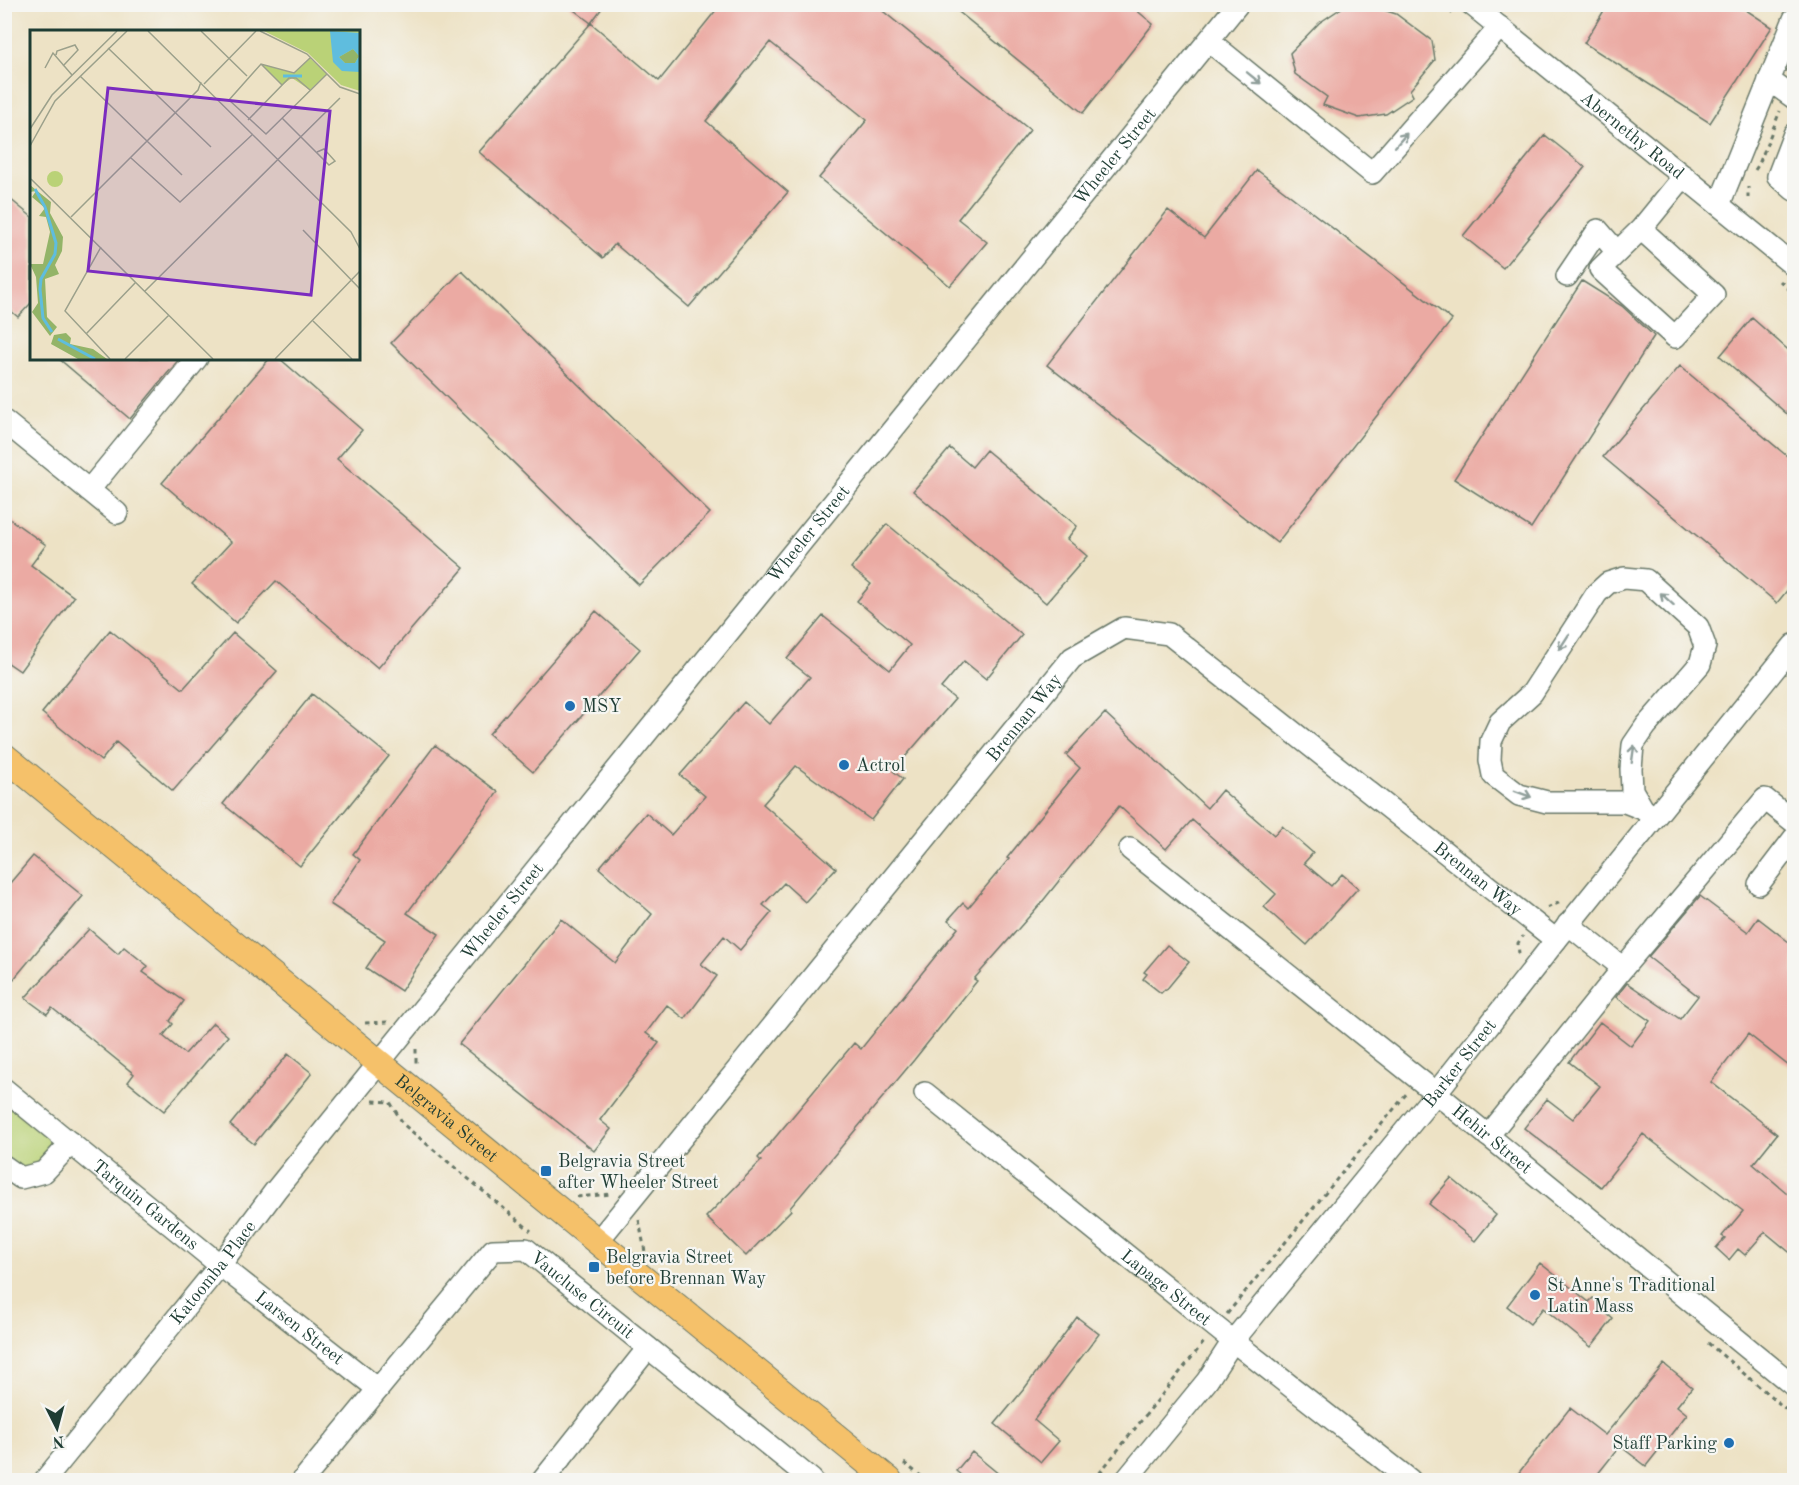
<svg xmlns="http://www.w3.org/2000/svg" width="1799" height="1485" font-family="'Old Standard TT',serif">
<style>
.green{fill:#bad277;stroke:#6c8856;stroke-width:1.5}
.building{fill:#ebaaa3}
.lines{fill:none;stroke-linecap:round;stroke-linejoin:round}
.minor-casing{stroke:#677767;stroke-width:24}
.major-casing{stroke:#677767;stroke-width:28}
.path{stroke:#677767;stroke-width:3;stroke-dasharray:4.5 4.5;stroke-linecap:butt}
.minor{stroke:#fff;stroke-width:21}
.major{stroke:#f5c16b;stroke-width:26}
.oneway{stroke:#8f9e9a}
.poi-dot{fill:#1f6fb2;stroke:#f6f6f2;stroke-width:2}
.labels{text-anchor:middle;stroke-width:4.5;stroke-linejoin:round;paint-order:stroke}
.street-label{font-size:18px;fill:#1f3d34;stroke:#f6f6f2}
.poi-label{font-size:18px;fill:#1f3d34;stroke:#f6f6f2;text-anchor:start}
.inset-river{fill:none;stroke:#5fbdde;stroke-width:3}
.inset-road{fill:none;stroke:#9ba08b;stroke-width:1.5}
.view{fill:#7b2cbf;fill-opacity:0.15;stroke:#7b2cbf;stroke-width:3}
.inset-edge{fill:none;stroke:#1f3d34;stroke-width:3}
</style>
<rect width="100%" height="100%" fill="#f6f6f2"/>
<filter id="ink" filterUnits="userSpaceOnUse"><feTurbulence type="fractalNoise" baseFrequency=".0167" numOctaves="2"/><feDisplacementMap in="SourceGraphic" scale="12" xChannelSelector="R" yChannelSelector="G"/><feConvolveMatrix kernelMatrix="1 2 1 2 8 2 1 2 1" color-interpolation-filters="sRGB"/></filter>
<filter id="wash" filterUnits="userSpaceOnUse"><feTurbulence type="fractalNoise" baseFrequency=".008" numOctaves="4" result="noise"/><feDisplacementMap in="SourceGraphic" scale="24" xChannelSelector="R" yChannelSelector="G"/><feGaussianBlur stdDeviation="1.35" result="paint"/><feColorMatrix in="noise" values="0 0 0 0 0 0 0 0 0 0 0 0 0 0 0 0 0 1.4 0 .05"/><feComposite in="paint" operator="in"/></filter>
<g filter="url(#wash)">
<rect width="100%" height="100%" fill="#ede2c5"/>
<path class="green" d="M4 1092 70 1143 44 1172 5 1166Z"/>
<g id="blocks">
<path class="building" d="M566 4H605L591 23Z
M721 4H874L1030 130 958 219 987 242 950 286 819 178 867 120 770 42 706 121 788 192 689 307 615 244 603 258 479 152 591 23 659 81Z
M949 4H1129L1153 24 1083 113Z
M1355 4H1365L1396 14 1432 41 1435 60 1410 90 1413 96 1386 114 1359 118 1323 105 1327 97 1295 74 1290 53 1319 23 1346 5Z
M1608 4H1737L1772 27 1710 123 1584 43Z
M1545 135 1585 167 1503 268 1463 236Z
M1257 170 1452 320 1277 543 1047 365 1168 210 1204 238Z
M4 194 32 217V302L18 317 4 305Z
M462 271 710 513 639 585 391 343Z
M1582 281 1622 306 1654 336 1531 528 1454 479Z
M1752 318 1794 355V420L1720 356Z
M58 358H180L130 419Z
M270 358H279L362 430 337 459 464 568 378 668 276 581 236 623 192 584 231 542 162 483Z
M1680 366 1794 462V582L1777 603 1603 457Z
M950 448 972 467 986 450 1077 526 1067 539 1087 556 1046 603 913 491Z
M4 515 46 545 31 565 74 597 20 671 4 660Z
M887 524 1022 635 986 679 964 661 941 688 955 699 893 771 903 779 871 820 796 766 763 804 836 868 805 902 784 883 763 905 772 912 740 950 724 936 701 964 717 976 685 1019 667 1005 646 1033 659 1043 600 1120 611 1129 594 1151 459 1044 561 919 615 963 652 914 599 868 646 813 671 835 705 796 680 775 744 702 769 724 810 677 787 659 823 616 890 670 910 645 857 601 871 584 851 568Z
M596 611 640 649 533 772 489 734Z
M110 630 183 689 233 633 277 671 173 791 116 742 101 761 42 713Z
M312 694 389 756 300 866 223 804Z
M1105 713 1207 808 1222 790 1274 835 1282 826 1313 853 1304 863 1331 886 1342 874 1358 888 1307 945 1264 907 1276 894 1192 820 1166 849 1119 806 1042 902 974 979 977 981 914 1060 790 1208 791 1210 746 1256 706 1217 761 1161 758 1158 854 1043 861 1049 946 943 958 928 948 920 963 903 968 908 1009 859 1007 858 1080 768 1066 755Z
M435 745 498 792 407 913 439 934 401 991 366 968 385 940 330 904 360 860 353 854Z
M33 856 83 896 13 980 4 973V890Z
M1700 896 1748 932 1758 918 1794 946V1070L1748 1034 1711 1082 1777 1134 1753 1164 1794 1199V1256L1765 1232 1745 1255 1738 1249 1729 1260 1716 1248 1725 1238 1722 1236 1743 1211 1643 1134 1601 1187 1524 1128 1547 1099 1573 1119 1600 1086 1569 1062 1600 1022 1631 1046 1650 1021 1616 997 1627 983 1680 1019 1698 996 1648 957Z
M89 929 118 954 124 947 148 966 143 972 184 1001 170 1021 173 1024 163 1036 185 1054 213 1023 228 1036 164 1111 128 1082 134 1074 91 1039 52 1008 47 1014 25 998Z
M1167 945 1189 962 1166 990 1165 989 1161 993 1143 979 1147 974 1144 972Z
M288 1054 312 1073 254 1144 230 1125Z
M1451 1178 1496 1215 1475 1241 1429 1204Z
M1540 1263 1589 1302 1593 1298 1607 1309 1605 1312 1613 1319 1591 1347 1543 1308 1530 1324 1507 1306Z
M1077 1317 1099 1334 1034 1420 1059 1441 1041 1462 995 1424 1024 1389Z
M1664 1364 1692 1387 1677 1406 1687 1414 1646 1466 1620 1446 1593 1480H1513L1570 1408 1605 1435Z
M972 1452 1006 1480H967L956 1471Z"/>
</g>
</g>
<g filter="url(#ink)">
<use href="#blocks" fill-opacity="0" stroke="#677767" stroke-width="1.5"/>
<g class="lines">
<defs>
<g id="minor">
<path id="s1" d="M1471 4 1794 266"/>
<path d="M1209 41 1372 173 1500 27"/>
<path d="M1769 80 1794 98"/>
<path d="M1794 134 1778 176 1794 190"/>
<path d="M1719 205 1794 19"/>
<path d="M1641 229 1714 295 1675 337 1600 269 1641 229 1684 176"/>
<path d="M1567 276 1598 230 1617 252"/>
<path d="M4 421 117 513"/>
<path d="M89 490 197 358"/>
<path d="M1643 809 1632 790 1631 769 1633 745 1646 726 1700 664 1705 646 1698 627 1646 580 1624 578 1608 583 1597 593 1532 693 1500 722 1491 741 1490 760 1493 775 1519 795 1547 802H1625L1643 809 1654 818"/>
<path id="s2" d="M1130 849 1436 1093 1794 1386"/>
<path d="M1759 884 1794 838"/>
<path d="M1623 968 1765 799 1794 822"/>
<path id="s3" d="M4 1089 220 1265 378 1389"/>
<path id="s4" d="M925 1093 1233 1341 1410 1480"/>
<path d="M1488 1136 1623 968 1568 924"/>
<path d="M4 1166 21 1178 44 1172 71 1143"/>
<path id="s5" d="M598 1241 1072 658 1124 628 1169 634 1556 940"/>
<path id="s6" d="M45 1480 220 1265 275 1191 1238 4"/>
<path id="s7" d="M303 1480 493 1250 526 1249 812 1480"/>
<path d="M543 1480 648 1348"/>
<path id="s8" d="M1126 1480 1207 1381 1233 1341 1436 1093 1556 940 1794 645"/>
</g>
<g id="major">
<path id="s9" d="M4 756 889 1480"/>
</g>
</defs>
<use href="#minor" class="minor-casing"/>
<use href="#major" class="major-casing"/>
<path class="path" d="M1442 4 1455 15
M1755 170 1759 164 1780 111
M1748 198V187
M1780 281 1794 294
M1547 908 1563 901
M1519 954 1518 943 1523 936
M365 1023 388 1022
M416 1049V1066
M373 1101 390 1102 404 1125 531 1231
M577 1197 612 1194
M639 1220 645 1252
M1227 1314 1407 1093
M1708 1343 1794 1416
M904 1463 926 1480
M1094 1480 1204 1342"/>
<use href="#minor" class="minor"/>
<use href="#major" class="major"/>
</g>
<defs><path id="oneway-shaft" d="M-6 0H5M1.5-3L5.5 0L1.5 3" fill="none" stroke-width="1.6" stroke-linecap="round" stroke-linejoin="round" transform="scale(1.5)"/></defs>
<g class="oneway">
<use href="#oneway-shaft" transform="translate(1254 78) rotate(39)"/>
<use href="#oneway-shaft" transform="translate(1401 140) rotate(-49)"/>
<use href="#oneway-shaft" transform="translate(1667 599) rotate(-138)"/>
<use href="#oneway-shaft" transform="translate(1564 642) rotate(123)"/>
<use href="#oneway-shaft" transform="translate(1633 754) rotate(-82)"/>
<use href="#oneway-shaft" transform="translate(1523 794) rotate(21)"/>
</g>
</g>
<g class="poi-dot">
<circle cx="570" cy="706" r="6"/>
<circle cx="844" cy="765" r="6"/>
<rect x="540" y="1165" width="12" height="12" rx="3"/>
<rect x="588" y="1261" width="12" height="12" rx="3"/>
<circle cx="1535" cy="1295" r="6"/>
<circle cx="1729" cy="1443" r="6"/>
</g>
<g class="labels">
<g class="street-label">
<text dy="6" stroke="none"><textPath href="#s1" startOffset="208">Abernethy Road</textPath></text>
<text dy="6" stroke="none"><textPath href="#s6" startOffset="1702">Wheeler Street</textPath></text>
<text dy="6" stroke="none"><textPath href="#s6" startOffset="1216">Wheeler Street</textPath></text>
<text dy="6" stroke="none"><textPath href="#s5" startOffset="675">Brennan Way</textPath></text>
<text dy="6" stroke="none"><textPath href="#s5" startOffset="1251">Brennan Way</textPath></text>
<text dy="6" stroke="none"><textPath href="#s6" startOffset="730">Wheeler Street</textPath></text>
<text dy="6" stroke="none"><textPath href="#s8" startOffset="534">Barker Street</textPath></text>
<text dy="6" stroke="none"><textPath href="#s9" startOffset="572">Belgravia Street</textPath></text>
<text dy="6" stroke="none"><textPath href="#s2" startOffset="464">Hehir Street</textPath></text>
<text dy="6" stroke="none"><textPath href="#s3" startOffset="183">Tarquin Gardens</textPath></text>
<text dy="6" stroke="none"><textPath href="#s6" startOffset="267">Katoomba Place</textPath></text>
<text dy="6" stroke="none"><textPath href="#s4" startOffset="310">Lapage Street</textPath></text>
<text dy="6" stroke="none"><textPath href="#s7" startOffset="404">Vaucluse Circuit</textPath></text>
<text dy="6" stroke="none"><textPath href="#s3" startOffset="380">Larsen Street</textPath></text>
</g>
<g class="poi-label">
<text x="582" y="712">MSY</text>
<text x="856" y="771">Actrol</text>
<text x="558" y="1167">Belgravia Street<tspan x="558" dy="21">after Wheeler Street</tspan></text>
<text x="606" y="1263">Belgravia Street<tspan x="606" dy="21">before Brennan Way</tspan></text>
<text x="1547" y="1291">St Anne's Traditional<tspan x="1547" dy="21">Latin Mass</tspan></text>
<text x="1717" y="1449" text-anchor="end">Staff Parking</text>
</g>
</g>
<g transform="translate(30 30)">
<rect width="330" height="330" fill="#ede2c5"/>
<path d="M234 1H330V61L311 55 278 23ZM280 28 297 44 280 60 262 48 252 55 231 34 264 43ZM17 149a8 8 0 1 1 16 0a8 8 0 1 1-16 0Z" fill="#bad277"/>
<path d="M323 19 329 26 325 33H315L309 27ZM0 155 21 172 20 183 33 207 32 221 25 235 29 244 15 249 17 287 27 297 20 306 2 282 8 273 6 247 0 234H13L20 202 16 187 9 186 15 178 2 167 6 161 0 162ZM36 303 41 308 40 314 63 319 77 329H48L21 314 24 305Z" fill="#93b468"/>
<path d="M300 1 330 3V42L312 41 303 32ZM323 19 329 26 325 33H315L309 27Z" fill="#5fbdde" fill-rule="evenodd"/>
<path class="inset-river" d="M253 46H272M5 159 15 177 26 213 25 224 11 249 10 259 13 288 22 302M28 309 65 329"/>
<path class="inset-road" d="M118 1 321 202 330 219M171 1 217 46M230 1 277 24 310 57 330 64M78 18 181 117M26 25 27 21 45 15 48 20 33 36M280 28 264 43 231 34 199 70 236 104 297 44M231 34 252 55M15 38 23 23 42 45M50 46 152 145M174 54 226 1M252 88 299 135 305 131 294 119 287 122M218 90 259 48H266L280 60M0 99 22 65 87 1M0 116 25 71 97 1M101 128 150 172 223 104M1 149 183 329M41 187 168 60 171 52M273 200 330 259M71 217 35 281 80 329M115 261 310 68M283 291 322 329M56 304 106 252M95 329 139 285M245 329 330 241"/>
<path class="view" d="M78 58 300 81 281 265 58 241Z"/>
<rect width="330" height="330" class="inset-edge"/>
</g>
<rect width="1799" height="1485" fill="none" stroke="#f6f6f2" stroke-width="24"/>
<g transform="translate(57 1428) rotate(174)" stroke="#f6f6f2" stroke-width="4.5" paint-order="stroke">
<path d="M0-4.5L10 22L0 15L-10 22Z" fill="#1f3d34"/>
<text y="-9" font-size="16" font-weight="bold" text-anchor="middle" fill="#1f3d34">N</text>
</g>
</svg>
